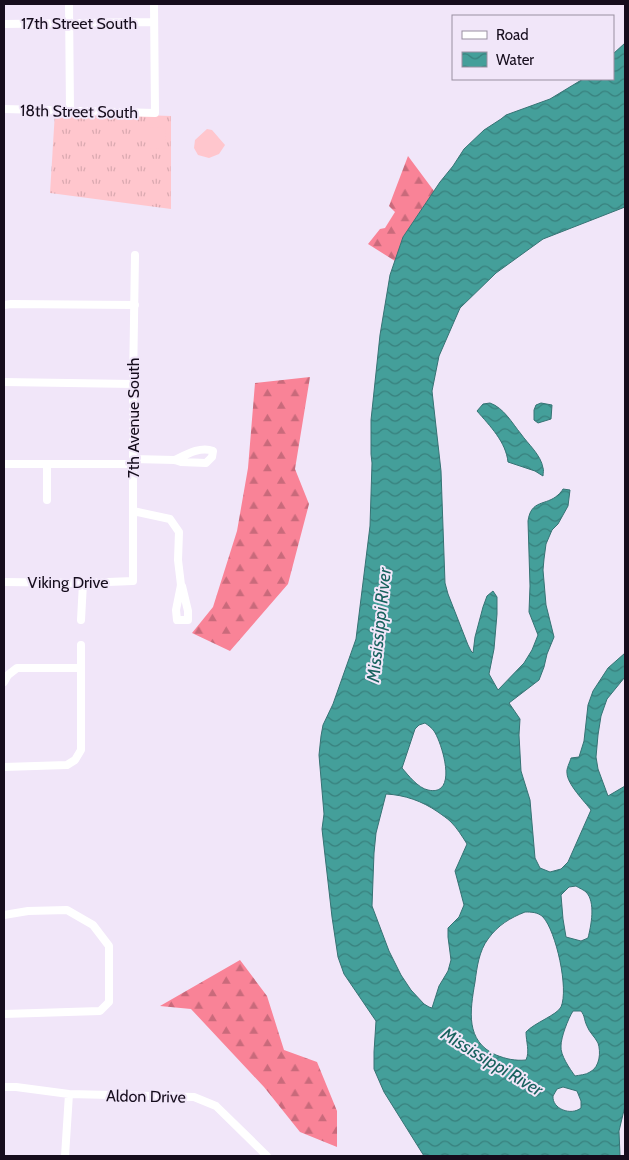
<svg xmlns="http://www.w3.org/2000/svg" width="629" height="1160" font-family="Cabin,sans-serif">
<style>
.grass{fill:url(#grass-tufts)}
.forest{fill:url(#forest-firs)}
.garden{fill:#ffc6cd}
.water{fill:url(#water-waves);stroke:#367374;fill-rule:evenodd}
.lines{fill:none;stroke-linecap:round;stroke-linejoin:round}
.minor{stroke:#fff;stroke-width:8}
.labels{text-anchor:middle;stroke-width:4;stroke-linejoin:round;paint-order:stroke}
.street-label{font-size:16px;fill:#160d1d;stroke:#f1e6f9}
.water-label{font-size:18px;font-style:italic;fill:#18625e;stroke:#f1e6f9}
</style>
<defs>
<pattern id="grass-tufts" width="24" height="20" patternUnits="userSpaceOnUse" patternTransform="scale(1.25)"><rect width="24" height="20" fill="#ffc6cd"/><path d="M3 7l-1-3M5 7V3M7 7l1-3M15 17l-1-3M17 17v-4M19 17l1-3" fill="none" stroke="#daa9b0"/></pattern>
<pattern id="forest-firs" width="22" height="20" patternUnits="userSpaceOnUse" patternTransform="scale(1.25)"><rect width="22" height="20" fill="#f98397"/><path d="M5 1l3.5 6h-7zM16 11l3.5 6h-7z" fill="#c96a7b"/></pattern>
<pattern id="water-waves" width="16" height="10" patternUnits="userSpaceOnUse" patternTransform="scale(1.25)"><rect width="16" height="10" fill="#449f9a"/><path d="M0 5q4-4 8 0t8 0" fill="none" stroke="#38807d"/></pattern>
</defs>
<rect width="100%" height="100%" fill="#f1e6f9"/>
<path class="grass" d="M55 112 171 116V209L50 193Z"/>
<path class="forest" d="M408 156 434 191 403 237 395 261 368 244 380 229 385 228 395 212 389 206Z
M310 377 295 469 309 504 288 584 230 651 192 633 213 607 237 531 248 468 255 383Z
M240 960 267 996 284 1050 317 1062 337 1111V1147L300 1132 264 1087 191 1009 160 1006Z"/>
<path class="garden" d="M166 127 165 149 150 148V128Z
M207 129 212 130 225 145 219 154 209 158 198 155 194 148 195 140Z"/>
<path class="water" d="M625 43V207L543 239 496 273 460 308 439 356 432 391 441 471 445 583 448 594 468 645 471 651 473 653 475 637 483 607 487 596 493 591 497 597V614L494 649 489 674 498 690 524 663 532 650 538 635 529 612 530 586 528 521C531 499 546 506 558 495 560 493 562 491 563 489L570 490 568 506 558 524 552 530 546 544 544 559 543 570 546 605 554 637 547 654 544 667 539 680 509 703 520 719 519 735 521 771 530 800 535 858 540 868 550 872 561 869 568 862 591 810C585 802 567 784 567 773 566 769 570 762 571 758L579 757 584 741 588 705 593 691 608 668 625 653V677L607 699 601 716 598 735 596 757 598 769 608 796 625 786V1106L619 1131 620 1156H424L384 1092 374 1069V1052L376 1021 344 974 338 957 332 917 322 829 324 814 319 755 321 736 323 725 333 704 356 639 370 526 372 463 371 454V420L380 335 390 275 403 237 440 182 453 166 464 149 484 130 501 119 506 115 550 99 583 79H613V54ZM425 723C428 725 432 728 434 731 442 743 459 797 428 790 418 788 408 775 402 768L415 729 419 725ZM386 794C405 795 422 801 438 812 442 815 447 818 451 822 457 828 462 836 467 844L455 871 464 905 459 917 448 928V937L451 960 448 971 439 986 432 1008 429 1007 424 1004 411 990 401 975 389 951 372 906 374 853 376 833ZM576 886C579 888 584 890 586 892 596 902 591 926 588 938L581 941 566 937 563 919 561 895 569 887ZM525 912C531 912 538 912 543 917 556 931 569 989 561 1007 557 1015 534 1023 526 1032 526 1042 530 1051 526 1060 515 1061 506 1059 496 1055 465 1041 470 1011 475 982 477 967 479 951 488 939 498 925 510 918 525 912ZM573 1011H581C585 1016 584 1020 587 1026 589 1032 595 1037 598 1043 601 1052 600 1067 590 1072 586 1075 579 1075 575 1076 570 1069 560 1055 561 1046 561 1037 568 1019 573 1011ZM563 1087 577 1091 581 1101V1108C571 1116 552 1109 553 1096 554 1094 556 1091 557 1089Z
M490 403C504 408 512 423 521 434 528 444 541 455 543 468 544 470 543 473 543 476L535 471 508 462C506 442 490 426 477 411L483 404Z
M541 403 552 405 551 419 538 423 534 420V410L536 405Z"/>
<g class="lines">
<path class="minor" d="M69 4 70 111
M4 24 154 22
M4 109 155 113 154 4
M4 305 11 304 135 305
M4 382 133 384
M133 459 175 460 181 462 206 463 212 457 213 451C201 446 187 454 175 460
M4 464H133
M47 464V500
M133 511 170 519 179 532 178 560 181 585 176 610 177 620H188V611L182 586 181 585
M4 582 83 583 133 581V384L135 255
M81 620 83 583
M4 682 8 675 17 668H81
M4 767 67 765 75 760 81 750V645
M4 915 28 911 67 910 93 925 109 946V1002L100 1011 4 1014
M4 1087H16L69 1094 194 1097 216 1106 267 1156
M65 1156 69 1094"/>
</g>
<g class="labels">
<g class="street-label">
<text x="79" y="29">17th Street South</text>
<text transform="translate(79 111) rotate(1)" y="6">18th Street South</text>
<text transform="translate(133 418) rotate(-90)" y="6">7th Avenue South</text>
<text x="68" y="588">Viking Drive</text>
<text transform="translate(146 1096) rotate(1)" y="6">Aldon Drive</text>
</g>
<g class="water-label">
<text transform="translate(379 625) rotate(-84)" y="6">Mississippi River</text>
<text transform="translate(492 1062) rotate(31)" y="6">Mississippi River</text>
</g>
</g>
<rect width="629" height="1160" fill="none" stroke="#160d1d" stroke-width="10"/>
<rect x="452" y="15" width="162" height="65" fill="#f1e6f9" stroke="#998fa1"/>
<rect x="462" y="31" width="25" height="8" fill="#ffffff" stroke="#998fa1"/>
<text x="496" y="40" font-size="15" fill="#160d1d">Road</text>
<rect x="462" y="52" width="25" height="15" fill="url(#water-waves)" stroke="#998fa1"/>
<text x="496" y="65" font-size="15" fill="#160d1d">Water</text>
</svg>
